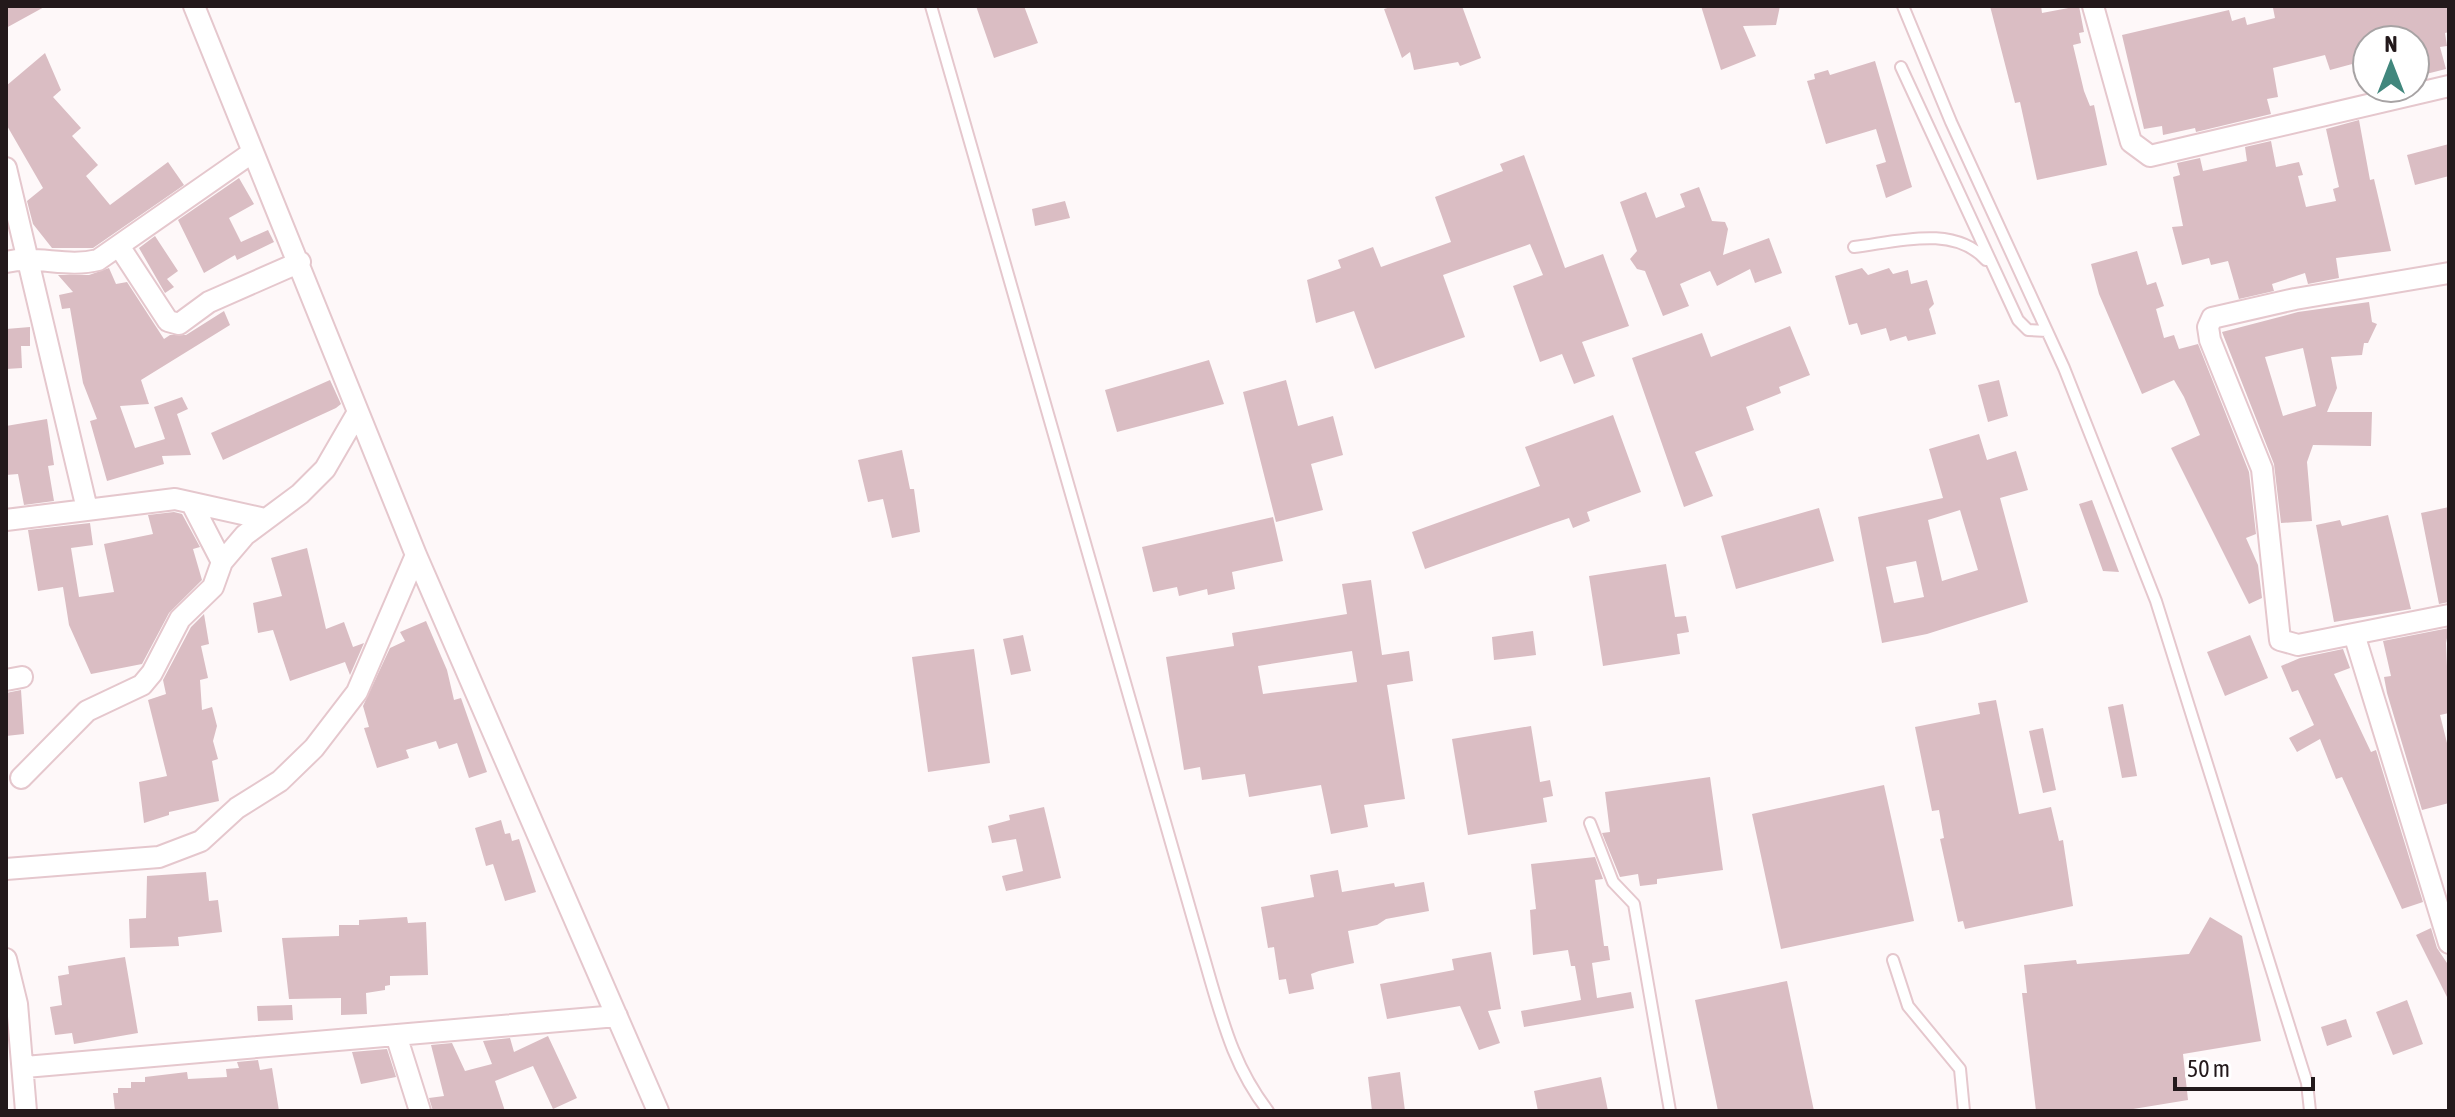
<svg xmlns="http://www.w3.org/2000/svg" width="2455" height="1117" font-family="'Asap Condensed',sans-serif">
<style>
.building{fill:#dabdc3;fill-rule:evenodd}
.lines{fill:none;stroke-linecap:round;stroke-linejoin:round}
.lane-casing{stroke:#e5c7cd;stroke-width:14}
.street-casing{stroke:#e5c7cd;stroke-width:24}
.lane{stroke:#fff;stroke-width:10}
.street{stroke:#fff;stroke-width:20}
</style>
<rect width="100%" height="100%" fill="#fef8f9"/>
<path class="building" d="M6 6H46L6 28Z
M976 6H1024L1038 43 994 58Z
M1394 6H1462L1481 58 1460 66 1458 62 1414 70 1410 52 1402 58 1384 9Z
M1701 6H1780L1776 25 1743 26 1756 56 1721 70Z
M1990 6H2041L2042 13 2079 6 2084 32 2079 33 2081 43 2073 45 2084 91 2090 106 2094 105 2107 165 2037 180 2020 102 2015 103Z
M2281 6H2449V32L2445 33 2447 46 2440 47 2446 69 2418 76 2415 40H2367V60L2330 70 2325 55 2273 68 2278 97 2267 99 2271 114 2196 132 2195 128 2163 135 2162 126 2144 129 2122 35 2229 10 2232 21 2245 17 2247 25 2275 18 2273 8Z
M45 53 61 90 53 97 81 128 72 136 98 165 86 176 110 205 168 162 184 185 93 248H52L33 224 27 201 43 188 6 124V86Z
M1875 61 1912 187 1886 198 1876 165 1886 162 1876 129 1826 144 1807 81 1815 79 1814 74 1828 70 1830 75Z
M2359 120 2370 180 2374 179 2391 251 2336 258 2339 278 2308 284 2305 273 2272 284 2274 291 2239 299 2228 261 2211 265 2209 258 2182 265 2172 227 2183 226 2173 177 2180 175 2177 163 2200 158 2203 171 2247 161 2245 147 2271 141 2276 167 2299 162 2303 175 2298 176 2306 207 2336 201 2333 189 2339 187 2326 129Z
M2449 144V176L2415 185 2407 155Z
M1524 155 1565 268 1603 254 1629 326 1582 342 1595 376 1574 384 1562 354 1540 362 1513 286 1543 275 1530 244 1443 275 1465 337 1375 369 1354 311 1316 323 1307 280 1341 268 1338 260 1373 247 1381 267 1451 242 1435 197 1503 171 1500 164Z
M239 178 254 204 229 218 241 242 268 230 274 242 237 260 235 255 204 273 178 220Z
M1699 187 1712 221 1725 222 1728 229 1723 255 1769 238 1782 273 1755 283 1750 269 1717 286 1710 271 1680 284 1689 306 1663 316 1645 271 1637 269 1630 259 1637 251 1620 202 1646 192 1656 218 1685 207 1680 194Z
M1065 201 1070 218 1035 226 1032 209Z
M155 236 178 271 167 279 174 287 165 293 139 248Z
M2137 251 2147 285 2156 282 2164 306 2156 309 2164 338 2174 335 2179 349 2198 344 2249 472 2256 534 2246 538 2258 565 2262 598 2249 604 2171 448 2200 435 2184 397 2174 380 2142 394 2099 294 2091 264Z
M109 268 116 284 127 282 164 339 170 335H186L224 311 230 325 141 380 149 404 120 406 135 448 165 439 154 407 182 397 188 409 177 414 191 455 162 456 164 464 107 481 90 421 97 419 83 383 70 308 62 309 59 295 73 292 58 275H89Z
M1862 268 1868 275 1889 268 1893 274 1908 270 1911 284 1927 280 1934 304 1929 309 1936 334 1908 341 1906 336 1890 341 1886 328 1861 335 1857 323 1849 325 1835 276Z
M2369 302 2372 322 2377 324 2368 343H2364L2362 355 2331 357 2337 388 2327 412H2372L2371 446 2313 445 2307 462 2312 521 2281 523 2274 464 2222 332 2298 312ZM2303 348 2316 406 2283 416 2265 357Z
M1790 326 1810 375 1779 387 1781 393 1746 407 1754 430 1695 452 1713 496 1684 507 1632 358 1702 333 1711 357Z
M30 327V346H21L22 368 6 369V329Z
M1209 360 1224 404 1117 432 1105 390Z
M330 380 341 404 336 408 223 460 211 433Z
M1286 380 1298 426 1333 416 1343 455 1311 464 1323 510 1276 522 1243 392Z
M1999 380 2008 416 1988 422 1978 385Z
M1613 415 1641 492 1587 512 1590 521 1573 528 1569 518 1554 523 1425 569 1412 532 1540 486 1525 447Z
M47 419 54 465 48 466 54 501 24 505 18 474 6 475V426Z
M1979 434 1987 460 2016 451 2028 490 2000 498 2028 602 1927 634 1882 643 1858 517 1943 498 1929 449ZM1960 510 1978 570 1942 581 1928 520ZM1916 561 1924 597 1894 603 1886 567Z
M902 450 910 489H914L920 532 892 538 883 499 868 502 858 460Z
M2092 500 2119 572 2103 571 2079 504Z
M2449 507V602L2439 604 2421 513Z
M1819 508 1834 561 1736 589 1721 536Z
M174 512 182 514 200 547 193 549 202 580 169 613 142 664 91 674 69 625 63 587 38 591 28 530 90 523 93 545 71 548 79 597 114 592 104 544 153 534 148 515Z
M2388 515 2411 609 2334 622 2316 525 2340 520 2342 526Z
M1273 517 1283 561 1232 572 1235 589 1208 595 1207 589 1179 596 1177 587 1153 592 1142 547Z
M307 548 326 629 344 622 353 647 364 643 350 675 345 662 290 681 273 630 258 633 253 603 282 596 271 558Z
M1666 564 1675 617 1686 616 1689 632 1677 634 1680 654 1603 666 1589 576Z
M1371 580 1382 655 1409 651 1413 681 1387 685 1405 799 1364 805 1368 827 1331 834 1321 785 1249 797 1245 774 1202 780 1200 767 1184 770 1166 657 1234 646 1232 633 1347 614 1342 584ZM1352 651 1357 682 1263 694 1258 666Z
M204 614 209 644 201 646 208 678 200 680 202 710 212 707 217 726 213 741 218 759 212 761 219 801 169 812V815L144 823 139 782 167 776 148 700 166 694 163 680 191 627Z
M426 621 447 670 454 700 461 698 487 772 469 778 457 743 439 749 436 741 409 749 406 750 409 758 377 768 364 728 369 727 363 706 390 648 405 641 400 632Z
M2449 628 2446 643 2449 713 2440 715 2449 751V803L2422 810 2387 693 2384 677 2391 676 2383 641Z
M1533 631 1536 655 1494 660 1492 637Z
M1023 635 1031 671 1011 675 1003 639Z
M2250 635 2268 678 2225 696 2207 652Z
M974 649 990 763 928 772 912 657Z
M2343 649 2350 668 2334 674 2371 752 2376 750 2423 902 2402 909 2342 777 2336 779 2320 739 2297 752 2289 738 2314 725 2298 690 2292 692 2281 666 2300 658Z
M21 690 24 734 6 736V693Z
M1996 700 2019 814 2051 807 2059 841 2063 840 2073 906 1965 929 1963 921 1958 922 1940 839 1944 838 1939 810 1932 811 1915 727 1980 714 1978 703Z
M2123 704 2137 776 2122 778 2108 707Z
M1531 726 1540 782 1550 780 1553 796 1543 798 1547 822 1468 835 1452 739Z
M2043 728 2056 790 2043 793 2029 731Z
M1710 777 1723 870 1657 879V884L1640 886 1638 874 1620 877 1602 833 1610 832 1605 792Z
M1884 785 1914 921 1781 949 1752 814Z
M1044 807 1061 878 1006 891 1002 876 1023 871 1016 839 992 843 988 826 1010 820 1009 815Z
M501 820 505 834 510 833 512 841 519 839 536 892 505 901 493 864 486 866 475 828Z
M1595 857 1603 879 1595 880 1604 946H1608L1610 960 1592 963 1597 998 1631 992 1634 1008 1524 1027 1521 1011 1581 1000 1575 966H1571L1568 950 1533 955 1530 910 1536 909 1531 864Z
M1338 870 1342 892 1394 883 1395 887 1424 882 1429 911 1386 919 1377 925 1348 931 1354 963 1319 971 1311 974 1314 989 1289 994 1286 979 1279 980 1274 947 1268 948 1261 907 1314 897 1310 875Z
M206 872 209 901 218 900 222 932 178 937 179 946 130 948 129 919 146 918 147 876Z
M407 917 408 923 426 922 428 975 390 976V985L385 986V990L366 993 367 1014 341 1015V998L289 999 282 938 339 936V925H359V920Z
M2210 917 2242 936 2261 1041 2183 1054 2188 1100 2121 1111H2036L2022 993H2027L2024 965 2076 960 2077 964 2189 954Z
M2431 928 2437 948 2449 966V1001L2416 935Z
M1491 952 1501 1009 1488 1011 1500 1043 1479 1050 1460 1006 1387 1019 1380 984 1454 970 1452 959Z
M125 957 138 1033 74 1044 72 1033 55 1035 50 1007 62 1005 58 976 69 974 68 966Z
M1787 981 1814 1111H1718L1695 1000Z
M2407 1000 2423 1044 2393 1055 2376 1012Z
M292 1005 293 1020 258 1021 257 1006Z
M2346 1019 2352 1037 2327 1046 2321 1027Z
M548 1036 577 1098 553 1109 533 1066 495 1081 505 1111H433L429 1098 444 1096 431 1045 452 1043 465 1071 492 1064 483 1041 510 1038 514 1052Z
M387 1049 396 1077 361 1084 352 1052Z
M258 1060 260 1070 272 1068 279 1111H115L113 1093H118V1088H131V1082H145V1077L187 1072 188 1079 227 1077 226 1069 239 1068 237 1062Z
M1400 1072 1405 1111H1372L1368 1077Z
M1601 1077 1608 1111H1538L1534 1091Z"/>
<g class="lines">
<defs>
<path id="lane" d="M931 6 1211 982C1225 1030 1237 1071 1268 1111
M1903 6 1951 122 2064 368 2156 601 2307 1083 2310 1111
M1901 67 2018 320 2028 330 2047 331
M1854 247C1896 242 1954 224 1986 260
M1590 823 1613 882 1634 904 1670 1111
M1893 960 1908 1006 1960 1069 1964 1111"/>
<path id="street" d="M194 6 416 555 658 1111
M2093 6 2131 142 2150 156 2449 86
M6 168 87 509
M119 246 168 321 179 324 209 302 300 262
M6 262C37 255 67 268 98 260L253 152
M2449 273 2295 299 2212 318 2208 327 2210 340 2262 469 2280 640 2298 645 2449 615
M193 506 222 562
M6 520 175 499 265 519
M2354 634 2449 943
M6 680 22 677
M21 778 87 711 142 685 152 673 180 619 213 587 222 562 245 535 300 494 325 469 358 412
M6 869 159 857 201 841 237 808 280 781 314 748 357 692 416 555
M6 959 17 1004 26 1111
M396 1035 420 1111
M25 1067 617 1016"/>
</defs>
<use href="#lane" class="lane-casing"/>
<use href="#street" class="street-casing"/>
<use href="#lane" class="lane"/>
<use href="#street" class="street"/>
</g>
<rect width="2455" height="1117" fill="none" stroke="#23191b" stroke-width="16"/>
<g transform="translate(2391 64)"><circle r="38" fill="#ffffff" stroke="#a7a3a4" stroke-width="2"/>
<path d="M0-6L14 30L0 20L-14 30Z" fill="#41877d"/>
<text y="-12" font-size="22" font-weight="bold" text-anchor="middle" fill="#23191b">N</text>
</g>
<path d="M2175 1077v12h138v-12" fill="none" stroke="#23191b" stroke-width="4"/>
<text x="2187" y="1077" font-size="24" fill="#23191b" stroke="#ffffff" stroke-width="6" paint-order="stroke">50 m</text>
</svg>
